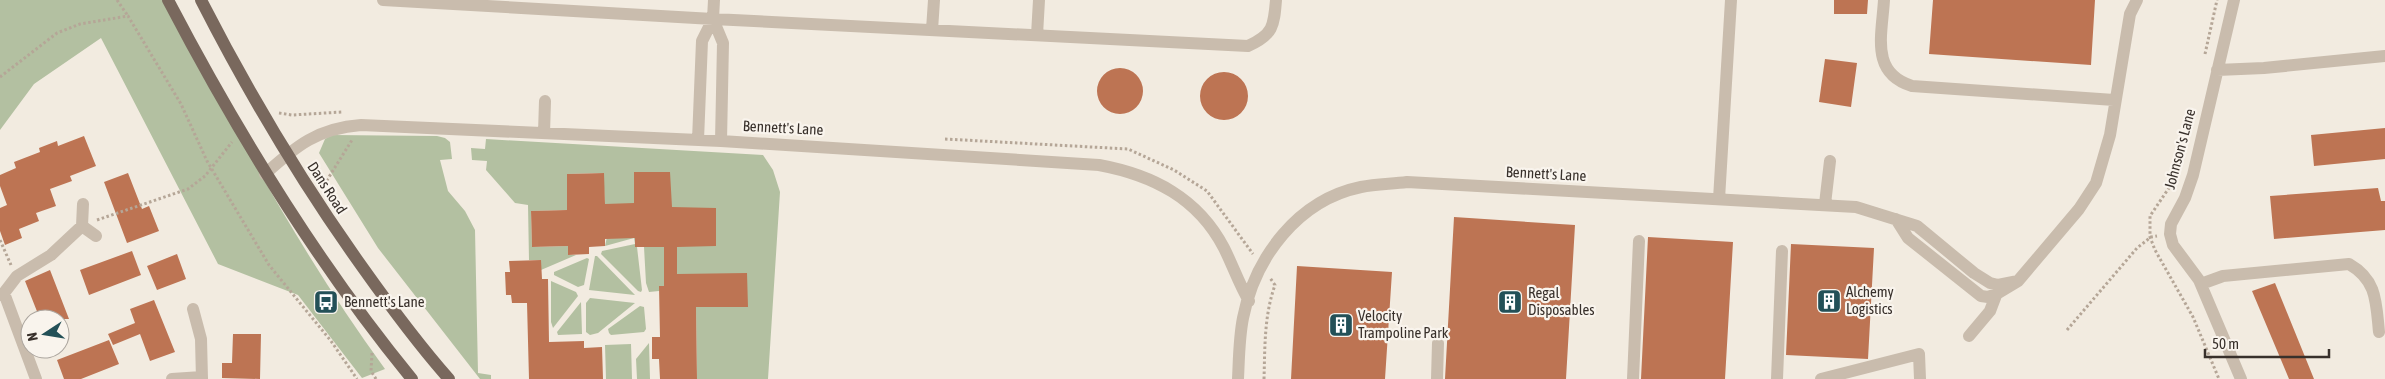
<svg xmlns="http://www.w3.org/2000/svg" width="2385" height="379" font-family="'Asap Condensed',sans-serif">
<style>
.green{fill:#b3c0a1}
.building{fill:#bd7453}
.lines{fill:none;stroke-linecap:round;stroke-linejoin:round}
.path{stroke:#b5a697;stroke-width:3;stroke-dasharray:2.5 2.5;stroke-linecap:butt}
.minor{stroke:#c9bcad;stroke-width:12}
.major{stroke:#79685d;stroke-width:12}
.labels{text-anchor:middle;stroke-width:4.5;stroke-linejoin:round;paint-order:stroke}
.street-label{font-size:15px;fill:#38302b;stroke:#f9f4ed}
.poi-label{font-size:15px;fill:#38302b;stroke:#f9f4ed;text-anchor:start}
</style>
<rect width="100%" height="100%" fill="#f2ebe0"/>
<path class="green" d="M0 0H164C233 125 300 253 385 369L362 378 298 295 218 264 101 38 34 84 0 130Z
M332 135 437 136 445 138 450 142 452 159 440 160 448 191 465 211 475 230 478 373 491 375V379H480L378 248 319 153 325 139Z
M486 139 763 155 773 170 780 192 768 379H697L696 307H747V274H677L659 291 649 292 646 283 644 247H637L642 290 641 292 638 291 601 254 602 251 635 244 634 238 605 246 614 204H605L603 173 567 174V210L531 211 532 247 568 246V255H576L541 270V260H529L528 205 515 203 486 170 487 161 472 160 471 148 485 149Z
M595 256H597L635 295 589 290Z
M587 258 589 259 584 285 578 287 554 275V272Z
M551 281 576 292 578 296 553 328 551 322Z
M590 298 635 303 598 333 590 335 586 332V303Z
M581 302 582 334 558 335 557 332Z
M640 306 644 307 646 329 644 332 611 335 609 333 608 329Z
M649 343 650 379H637L636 359Z
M631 344 632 379H606L605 345Z"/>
<path class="building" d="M1834 0H1868L1867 14H1834Z
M1933 0H2095L2091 65 1929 54Z
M1825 59 1857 63 1851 107 1819 102Z
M1097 91a23 23 0 1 1 46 0a23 23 0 1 1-46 0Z
M1200 96a24 24 0 1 1 48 0a24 24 0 1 1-48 0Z
M2385 128V159L2314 166 2311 135Z
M84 136 96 166 70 176 72 181 50 189 56 206 36 213 39 221 19 229 22 238 5 245 0 231V208L7 205 0 186V175L16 168 14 162 40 152 39 148 57 141 58 146Z
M634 172H670L672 207 716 208V246L677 247V274L747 273 748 307H696L697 379H660L659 359H652V337H660L659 286H664V247H635V238L605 239V246L589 247V254L568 255V246L532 247 531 211 567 210V174L604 173 605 204 634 203Z
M128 173 142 209 149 206 159 231 127 243 104 182Z
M2378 188 2381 201H2385V230L2274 239 2270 196Z
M1454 217 1575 225 1566 379H1445Z
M1648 237 1733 242 1725 379H1641Z
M1791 244 1874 248 1868 359 1786 355Z
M132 251 141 275 89 295 80 270Z
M177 254 186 279 157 290 147 266Z
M541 260 542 279H548L549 342 584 341V348L602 347 603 379H529L527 303H512L511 295H506L505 272H510L509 261Z
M1297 266 1392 272 1385 379H1291Z
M50 270 69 319H40L25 281Z
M2275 283 2314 379H2289L2252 291Z
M154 300 175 352 150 361 140 334 113 345 108 334 135 323 130 309Z
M233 334H261L260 379 222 378V363H232Z
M109 340 119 364 81 379H64L57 360Z"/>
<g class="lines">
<path class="path" d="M117 0 128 16
M2205 54 2217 0
M0 77 57 33 80 24 128 16 181 104 207 161 269 265 331 341 357 379
M279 113 292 115 342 112
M945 139 1128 149 1174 170 1207 191 1253 254
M2175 179 2150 216V237L2155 250 2193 317 2219 379
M324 185 352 140
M97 220 188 189 205 176 232 142
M0 240 11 265
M2067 330 2137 248 2151 237 2157 236
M372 353 371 371 376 379
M1264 379C1265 347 1264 316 1275 285L1270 278"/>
<path class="minor" d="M383 0 713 19 1248 46C1273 35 1274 26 1276 0
M714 0 713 19 723 43 721 141
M1884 0C1882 35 1870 73 1912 86L2114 100
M2234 0 2193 175 2185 198 2171 224 2170 234 2173 245 2199 280 2241 379
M932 30 934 0
M1037 35 1039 0
M2217 70 2264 68 2385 56
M544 133 545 101
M698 140 702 41 713 19
M265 174C296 146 318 128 361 125L721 141 1099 165C1153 175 1198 198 1224 248 1233 266 1239 284 1249 301
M1719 199 1731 0
M83 204 82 226 96 236
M1825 204 1830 161
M1896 219 1908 238 1981 296 1988 297 1998 293 2018 281 2079 209 2096 183 2110 135 2130 14 2137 0
M2201 284 2223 276 2349 264C2377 280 2376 302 2379 332
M4 293 36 379
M0 295 4 293 17 276 51 255 82 226
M193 309 201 339 202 379
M1969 336 1990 311 1998 290
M172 379 202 377
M1238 379C1239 359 1239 338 1243 318 1255 257 1298 200 1361 187 1376 184 1392 184 1407 182L1856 207 1917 226 1974 273 1990 283 1998 285 2018 281
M1437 379 1438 343
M1633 379 1639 241
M1777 379 1782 251
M1821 379 1919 354 1920 379"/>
<path class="major" d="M168 0C238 134 316 262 412 379
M201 0C249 94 302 183 363 268 390 306 418 344 449 379"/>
</g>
<defs>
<symbol id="building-square" viewBox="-11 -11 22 22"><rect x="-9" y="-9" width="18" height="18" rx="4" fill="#235057" stroke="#f9f4ed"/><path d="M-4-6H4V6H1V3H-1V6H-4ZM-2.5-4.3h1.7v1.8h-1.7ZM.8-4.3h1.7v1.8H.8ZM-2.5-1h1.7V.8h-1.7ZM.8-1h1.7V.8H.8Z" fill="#fff"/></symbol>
<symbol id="bus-square" viewBox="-11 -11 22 22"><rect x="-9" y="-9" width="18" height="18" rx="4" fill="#235057" stroke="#f9f4ed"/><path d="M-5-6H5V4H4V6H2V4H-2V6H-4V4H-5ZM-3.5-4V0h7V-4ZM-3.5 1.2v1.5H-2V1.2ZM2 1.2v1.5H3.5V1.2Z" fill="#fff"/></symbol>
</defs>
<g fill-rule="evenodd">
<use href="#building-square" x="1815" y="287" width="28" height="28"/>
<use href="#bus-square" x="312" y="288" width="28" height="28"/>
<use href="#building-square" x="1496" y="288" width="28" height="28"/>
<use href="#building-square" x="1327" y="311" width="28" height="28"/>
</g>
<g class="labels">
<g class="street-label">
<text transform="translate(783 128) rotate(3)" y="5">Bennett's Lane</text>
<text transform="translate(2180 149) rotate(-75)" y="5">Johnson's Lane</text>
<text transform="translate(1546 174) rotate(3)" y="5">Bennett's Lane</text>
<text transform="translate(327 188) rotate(57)" y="5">Dans Road</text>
</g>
<g class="poi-label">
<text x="1846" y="297">Alchemy<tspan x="1846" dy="17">Logistics</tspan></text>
<text x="1528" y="298">Regal<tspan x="1528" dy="17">Disposables</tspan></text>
<text x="344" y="307">Bennett's Lane</text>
<text x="1358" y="321">Velocity<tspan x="1358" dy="17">Trampoline Park</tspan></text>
</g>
</g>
<g transform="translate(45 334) rotate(258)"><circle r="24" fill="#f9f4ed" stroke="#aca69f"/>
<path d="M0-4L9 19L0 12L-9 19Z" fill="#235057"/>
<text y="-8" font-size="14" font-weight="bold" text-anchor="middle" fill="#38302b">N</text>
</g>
<path d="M2205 349v8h124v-8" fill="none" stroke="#38302b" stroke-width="2.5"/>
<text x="2212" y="349" font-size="15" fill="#38302b" stroke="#f9f4ed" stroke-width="4" paint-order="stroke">50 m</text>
</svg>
